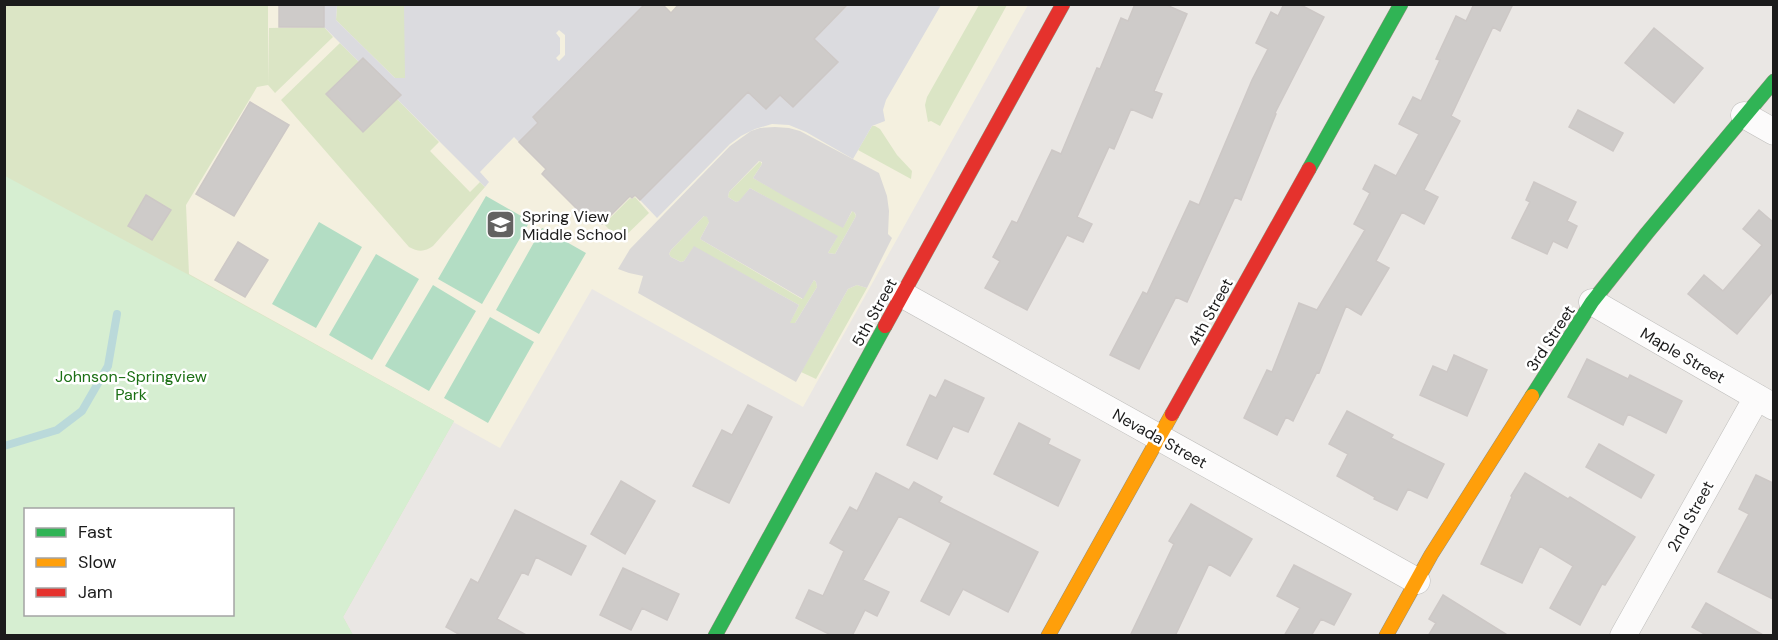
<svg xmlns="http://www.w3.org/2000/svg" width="1778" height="640" font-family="'DM Sans',sans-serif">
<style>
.education{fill:#f4f0df}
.grass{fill:#dbe5c5;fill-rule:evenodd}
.park{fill:#d6eed1;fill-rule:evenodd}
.pitch{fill:#b3ddc4}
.parking{fill:#dad8d7;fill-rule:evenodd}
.plaza{fill:#dbdbdf;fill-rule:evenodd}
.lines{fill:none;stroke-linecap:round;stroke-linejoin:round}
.stream{stroke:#bad9da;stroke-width:8}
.building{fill:#cecbc9;stroke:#cdc8c6;stroke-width:1.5}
.street-casing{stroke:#bfbebc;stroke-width:27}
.fast-casing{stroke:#92907e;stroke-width:15}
.slow-casing{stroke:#92907e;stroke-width:15}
.jam-casing{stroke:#92907e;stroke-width:15}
.street{stroke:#fcfbfb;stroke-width:26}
.fast{stroke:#30b455;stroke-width:14}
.slow{stroke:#ff9f0a;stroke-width:14}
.jam{stroke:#e5322d;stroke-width:14}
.labels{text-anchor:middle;stroke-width:5;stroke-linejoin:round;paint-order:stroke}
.poi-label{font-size:16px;fill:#1b1b1b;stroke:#fff;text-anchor:start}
.street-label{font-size:16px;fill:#1b1b1b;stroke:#fff}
.park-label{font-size:16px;fill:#1b6f14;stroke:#fff}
</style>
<rect width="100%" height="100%" fill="#eae7e4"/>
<path class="education" d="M4 5H1028L803 407 592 289 500 448 189 275Z"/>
<path class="grass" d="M5 5H268V85L269 28 324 27 333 37 275 93 268 85 257 87 186 205 189 274 454 421 343 617 353 635H5ZM26 510H232V614H26Z
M979 5H1007L940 126 931 121 928 122 925 105 927 97Z
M337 6H405V78H395L336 20Z
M340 43 359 62 326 94 363 132 397 99 439 142 430 151 470 192 480 182 485 187 433 246C425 252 418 252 409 247L281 100Z
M872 126H875L880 129 897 155 912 171 911 179 858 150Z
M760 161 762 164 753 178 843 227 853 210 856 216 835 254 828 253 837 237 750 188 740 201 736 202 728 197 729 192Z
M635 197 649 213 620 241 604 224 630 198 632 199Z
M705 215 709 219V222L700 239 802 299 814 280 816 282 817 287 795 323 789 324 799 305 694 247 684 261 681 262 671 257 669 254 671 250Z
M857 285 867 288 816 379 801 372 848 289Z"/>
<path class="park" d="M5 176 189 275 454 421 343 617 353 635H5ZM26 510H232V614H26Z"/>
<path class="pitch" d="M486 196 530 221 482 304 438 279Z
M319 222 362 247 316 328 272 304Z
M542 228 586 253 539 334 496 310Z
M376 254 419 279 372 360 329 335Z
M433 285 476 311 429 391 385 366Z
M490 317 534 342 488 423 444 398Z"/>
<path class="parking" d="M775 127 789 128 800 131 879 173 887 196 889 211 888 234 892 238 867 288 857 285 848 289 796 382 638 293 643 276 629 273 618 269 630 249 730 146 751 131 760 128ZM759 161 762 162V164L753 178 784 196 843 228 852 211 855 213 856 216 835 254 828 253 838 236 750 188 739 201 736 202 728 197 729 192ZM704 216 707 217 709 222 700 239 803 299 814 280 816 282 817 287 795 323H790L799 305 694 246 684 261 681 262 671 257 669 254 671 250Z"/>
<path class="plaza" d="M324 5H645L533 117 538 123 519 142 514 137 480 172 489 182 485 187 397 99 401 95 363 58 359 62 324 27ZM337 6H404L405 78H395L336 20ZM559 30 565 35V55L559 61 556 58 560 54V38L556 33Z
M848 5H941L886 100 883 110 885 121 872 126 853 159 806 132 789 125 772 124 755 129 741 136 730 144 657 218 640 200 748 92 766 109 780 95 793 107 838 62 814 39Z"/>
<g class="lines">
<path class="stream" d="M4 446 57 430 82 411 108 366 117 314"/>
</g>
<path class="building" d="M279 4H324V27H279Z
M645 4H662L671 13 679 4H848L814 39 838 62 793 107 780 95 766 109 748 92 640 200 635 195 632 198 630 196 602 224 593 215 588 220 542 174 546 169 519 142 538 123 533 117Z
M1135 4H1164L1187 14 1154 91 1162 94 1152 118 1131 109 1114 149 1109 147 1077 217 1092 224 1083 242 1067 235 1027 310 985 288 1000 261 993 257 1012 221 1017 223 1052 150 1061 154 1097 68 1100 69 1121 18 1128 21Z
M1284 4H1299L1324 17 1275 113 1276 114 1241 200 1235 197 1187 302 1176 297 1139 369 1110 355 1143 292 1147 294 1190 201 1199 205 1252 80 1268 49 1256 43 1271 12 1278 16Z
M1474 4H1513L1500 31 1493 27 1451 116 1460 121 1424 190 1438 197 1424 224 1402 212 1376 261 1389 268 1361 315 1346 306 1319 373 1317 372 1293 421 1286 417 1277 435 1244 418 1267 370 1272 372 1299 303 1317 310 1365 230 1354 224 1370 193 1363 189 1375 165 1396 176 1419 134 1399 124 1413 97 1421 101 1440 60 1436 59 1456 16 1466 21Z
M1654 28 1703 68 1674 103 1625 63Z
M363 58 401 95 363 132 326 94Z
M250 102 289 125 234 216 196 194Z
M1578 110 1623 133 1613 151 1569 127Z
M1534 182 1576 202 1567 221 1577 226 1567 248 1553 241 1547 254 1512 238 1530 202 1526 200Z
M146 195 171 210 152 240 128 226Z
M1759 210 1773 222V291L1737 334 1688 294 1704 275 1723 291 1762 245 1743 229Z
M238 242 268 260 245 297 215 280Z
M1454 355 1487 370 1467 416 1420 395 1433 366 1447 372Z
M1587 359 1628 379 1630 375 1682 401 1666 433 1628 414 1623 425 1568 397Z
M945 380 984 398 968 432 953 426 937 459 907 445 930 395 936 398Z
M748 405 772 417 729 503 693 486 722 430 732 435Z
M1347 411 1393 435 1391 438 1444 464 1427 498 1408 489 1397 510 1374 499 1375 497 1337 476 1348 454 1329 444Z
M1019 423 1050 439 1048 444 1080 460 1058 506 994 474Z
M1599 444 1654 475 1641 498 1586 467Z
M876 473 909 490 914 482 942 497 939 502 1038 552 1008 612 963 589 949 615 921 601 951 543 899 516 863 580 889 592 877 616 865 610 852 636H833L796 618 809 590 823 596 844 551 830 543 850 507 857 511Z
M1525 473 1568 499 1570 497 1635 537 1605 585 1602 584 1580 625 1550 608 1573 566 1540 546 1522 583 1481 564 1512 497 1511 496Z
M1756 475 1773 483V599L1718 572 1749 514 1739 509Z
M621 481 655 501 625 554 591 534Z
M1191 504 1252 539 1230 576 1209 564 1175 636H1130L1174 544 1169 541Z
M515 510 586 546 571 575 536 557 528 575 522 572 497 619 528 636H462L446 627 471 579 478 583Z
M1294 565 1351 594 1334 625 1321 619 1311 636H1284L1300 608 1277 596Z
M623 568 679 594 667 620 642 608 631 630 600 615Z
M1443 595 1509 636H1428L1436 623 1429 619Z
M1706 603 1765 636H1708L1692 627Z"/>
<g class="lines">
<defs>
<path id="street" d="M1744 115 1774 132
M903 295 1417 581
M1592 302 1774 407
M1623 636 1757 397"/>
<path id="fast" d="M1309 169 1401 4
M1532 396 1592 302 1647 233 1774 81
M715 636 885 326"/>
<path id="slow" d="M1048 636 1172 414
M1386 636 1431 555 1532 396"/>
<path id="jam" d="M885 326 1063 4
M1172 414 1309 169"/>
</defs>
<use href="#street" class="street-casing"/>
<use href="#fast" class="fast-casing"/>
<use href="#slow" class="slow-casing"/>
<use href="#jam" class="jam-casing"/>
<use href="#street" class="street"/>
<use href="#fast" class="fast"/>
<use href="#slow" class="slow"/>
<use href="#jam" class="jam"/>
</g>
<defs>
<symbol id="school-square" viewBox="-11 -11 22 22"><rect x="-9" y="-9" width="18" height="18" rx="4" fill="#636261" stroke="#fff"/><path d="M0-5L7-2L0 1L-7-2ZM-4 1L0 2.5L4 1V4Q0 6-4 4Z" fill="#fff"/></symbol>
</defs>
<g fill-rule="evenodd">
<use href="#school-square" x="484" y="208" width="33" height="33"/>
</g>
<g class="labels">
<g class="poi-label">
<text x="522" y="222">Spring View<tspan x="522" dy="18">Middle School</tspan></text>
</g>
<g class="street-label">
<text transform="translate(874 312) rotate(-61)" y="6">5th Street</text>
<text transform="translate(1210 312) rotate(-61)" y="6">4th Street</text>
<text transform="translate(1550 338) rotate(-57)" y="6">3rd Street</text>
<text transform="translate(1683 355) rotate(30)" y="6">Maple Street</text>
<text transform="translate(1160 438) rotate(29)" y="6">Nevada Street</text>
<text transform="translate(1690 516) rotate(-61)" y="6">2nd Street</text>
</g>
<g class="park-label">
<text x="131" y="382">Johnson-Springview<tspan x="131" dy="18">Park</tspan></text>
</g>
</g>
<rect width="1778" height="640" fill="none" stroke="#1b1b1b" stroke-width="12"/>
<rect x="24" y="508" width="210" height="108" fill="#ffffff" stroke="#a4a4a4" stroke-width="1.5"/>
<rect x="36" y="528" width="30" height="9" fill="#30b455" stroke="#a4a4a4" stroke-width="1.5"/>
<text x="78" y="538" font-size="18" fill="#1b1b1b">Fast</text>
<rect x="36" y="558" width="30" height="9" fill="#ff9f0a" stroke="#a4a4a4" stroke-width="1.5"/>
<text x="78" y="568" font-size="18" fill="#1b1b1b">Slow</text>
<rect x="36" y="588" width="30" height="9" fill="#e5322d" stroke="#a4a4a4" stroke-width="1.5"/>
<text x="78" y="598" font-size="18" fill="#1b1b1b">Jam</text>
</svg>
